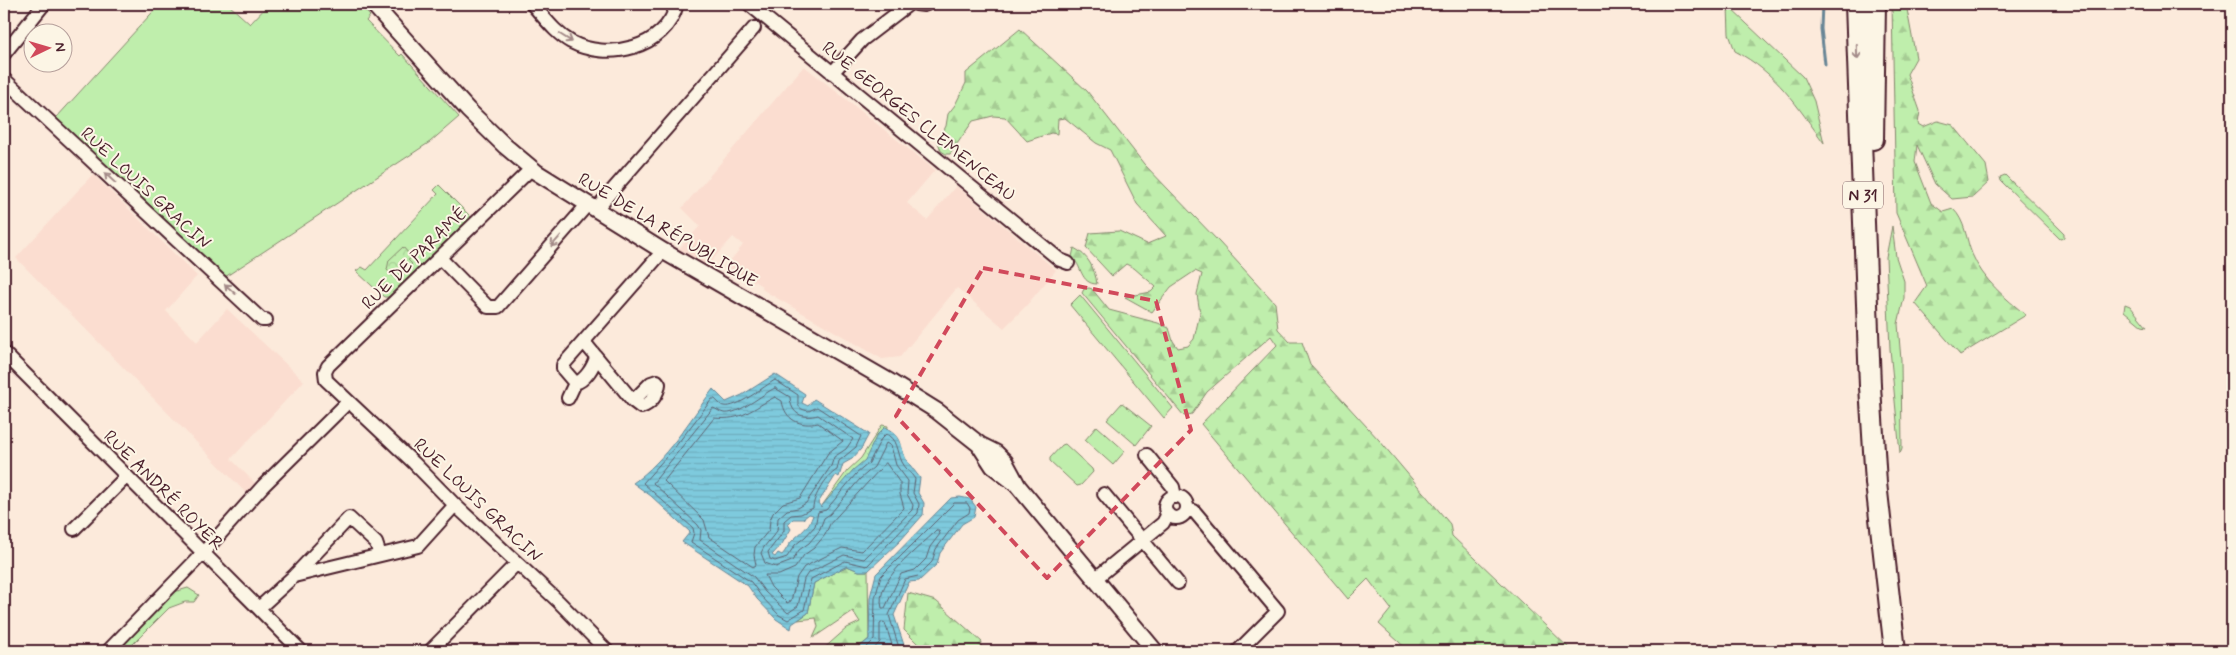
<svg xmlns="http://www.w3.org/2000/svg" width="2236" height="655" font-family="Mynerve,sans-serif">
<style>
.built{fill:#fbddd0}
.grass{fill:#bfeeac;stroke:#84866c}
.forest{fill:url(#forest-firs);stroke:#84866c}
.park{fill:url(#park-crowns);stroke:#84866c}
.water{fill:url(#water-rules);stroke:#698696;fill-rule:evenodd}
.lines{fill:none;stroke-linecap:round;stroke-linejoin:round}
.shore{stroke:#5f6372;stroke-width:1}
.stream{stroke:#698696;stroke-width:3}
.minor-casing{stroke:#4a1f2b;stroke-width:16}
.tertiary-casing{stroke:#4a1f2b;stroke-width:19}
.primary-casing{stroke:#4a1f2b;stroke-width:24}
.trunk-casing{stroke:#4a1f2b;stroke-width:24}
.minor{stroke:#fcf5e5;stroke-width:12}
.tertiary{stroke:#fcf5e5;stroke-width:15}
.primary{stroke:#fcf5e5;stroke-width:20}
.trunk{stroke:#fcf5e5;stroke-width:20}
.oneway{stroke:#a38a88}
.marked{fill:none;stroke:#d1495b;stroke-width:4;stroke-dasharray:10 6;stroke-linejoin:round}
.labels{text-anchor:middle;stroke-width:4;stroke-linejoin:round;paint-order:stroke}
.shield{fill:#fcf5e5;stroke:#7f5f63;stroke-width:1}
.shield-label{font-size:16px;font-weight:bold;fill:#4a1f2b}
.street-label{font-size:18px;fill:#4a1f2b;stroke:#fcf5e5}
</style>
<defs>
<pattern id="forest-firs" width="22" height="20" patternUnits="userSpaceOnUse" patternTransform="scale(1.25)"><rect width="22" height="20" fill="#bfeeac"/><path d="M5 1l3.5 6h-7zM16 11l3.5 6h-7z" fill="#a6cc94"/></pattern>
<pattern id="park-crowns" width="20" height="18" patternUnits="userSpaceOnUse" patternTransform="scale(1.25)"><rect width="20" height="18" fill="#bfeeac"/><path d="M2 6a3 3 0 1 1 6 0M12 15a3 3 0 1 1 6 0" fill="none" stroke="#a6cc94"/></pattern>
<pattern id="water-rules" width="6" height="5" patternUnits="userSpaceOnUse" patternTransform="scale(1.25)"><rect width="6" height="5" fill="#7ecadd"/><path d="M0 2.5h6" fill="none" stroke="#6eadbe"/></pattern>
</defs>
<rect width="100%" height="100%" fill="#fceadb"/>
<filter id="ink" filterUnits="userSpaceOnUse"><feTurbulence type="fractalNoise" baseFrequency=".02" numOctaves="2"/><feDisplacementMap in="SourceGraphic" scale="10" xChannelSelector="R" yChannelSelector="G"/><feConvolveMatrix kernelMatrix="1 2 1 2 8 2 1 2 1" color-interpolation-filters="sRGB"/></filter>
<g filter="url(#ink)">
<path class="built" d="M804 66 935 170 907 203 927 220 956 186 1056 270 1026 306 1004 328 957 288 900 357 882 359 763 290 762 286 752 280 748 281 726 266 743 245 733 237 706 267 678 250 700 226 682 208Z
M93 174 197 276 166 311 197 342 227 309 304 381 231 459 257 485 248 495 16 258Z"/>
<path class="grass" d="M160 4H228L250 24 269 4H359L370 16 366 21 400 56 402 54 459 117 430 142 225 277 56 118Z
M439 185 471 217 389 297H384L356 271 362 267 367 270 438 194 434 190Z
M1892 226 1896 257 1904 281V298L1898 324 1901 360 1902 448 1900 453 1890 349 1886 257Z
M1080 295 1173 408 1164 418 1070 305Z
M2125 304 2130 306 2147 327 2142 326 2124 311Z
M1122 403 1151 426 1136 445 1107 420Z
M882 425 888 426 887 432 866 463 821 507 847 471 861 458Z
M1097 426 1125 451 1113 465 1085 440Z
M1065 444 1092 469 1093 472 1081 485 1077 486 1050 461V458L1062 445Z
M188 588 199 595 194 602H185L169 608 126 651H118L174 592Z"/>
<path class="forest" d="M1892 4H1906L1916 58 1907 74 1920 111 1918 124 1923 127 1938 121 1953 125 1986 165 1989 182 1973 197 1952 199 1935 184 1917 145 1915 162 1931 203 1943 212 1953 209C1965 220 1966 239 1972 254 1983 280 2005 298 2026 315L1960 355 1915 303 1927 286 1896 213Z
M1728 6 1803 77 1814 101 1824 143C1797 106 1777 73 1735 51L1729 34Z
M1020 29 1087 91 1144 164 1219 242 1275 303 1278 329 1290 342H1302L1310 365 1379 440 1450 524 1452 536 1572 651H1409L1379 624 1391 609 1368 579 1348 599 1201 424 1277 345 1271 336 1207 392 1192 414 1184 416 1082 293 1084 289 1089 288 1092 289 1109 310 1158 323 1169 328 1173 341 1178 348 1188 346 1194 339 1200 313 1197 294 1202 274 1195 271 1171 287 1152 312 1125 297 1151 292 1156 287 1134 268 1126 264 1112 276 1086 248 1090 233 1119 231 1147 244 1166 236 1137 204 1110 150 1096 143 1065 118 1058 119 1057 134 1051 133 1027 141 1005 117 993 116 973 121 950 154H946L941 151 938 142 946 126 948 114 955 105 966 83V73Z
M2005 175 2064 233V238L2060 239 2001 181 2000 177Z
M1074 248C1088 255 1095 269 1097 284 1080 284 1082 265 1072 257Z
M847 566 859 571H868L869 639 854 651H821L847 628 860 622 853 611 813 638 818 627 816 618 798 620 808 613 814 583Z
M908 593 936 601 982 642 980 651H925L904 630Z"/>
<path class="park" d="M403 247 409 254 408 255 411 258 408 260 412 264 401 274 393 276 387 270 389 260Z"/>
<path class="water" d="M775 374 805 394 802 403 808 406 814 399 869 434 861 449 852 459 843 464 839 477 836 475 818 503 821 507 853 470 865 460 877 435 885 427C906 439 898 445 907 461 911 467 916 472 920 478L918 493 924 503 923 515 900 541 868 571H859L847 566 814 583 808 613 792 624 791 629 776 619 757 599 748 586 682 542 690 532 651 496 633 483C666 460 689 421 713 389L726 402 742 395ZM809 514 813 515C809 528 801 532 792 541 787 546 786 551 782 555L778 553 775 557 772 555 782 544 791 529 788 524 793 519H803Z
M960 497 970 499 976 507 974 517 962 524 940 553 937 564 919 581 909 582 894 615 906 651H855L869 639 870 597 876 574 951 498Z"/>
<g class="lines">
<path class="shore" d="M775 380 798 395C798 404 796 409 809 411L817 407 861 436 856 447 839 461 837 470C826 476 813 497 813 508L801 514 791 515 784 521V531L768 552 770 559 775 561 787 557 795 545 805 537 815 526 818 512 826 510 856 474 869 463 881 439 886 434C898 438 897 451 902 462 905 468 911 473 915 479L913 493 919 504 918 513 867 566 845 561 811 579 804 610 788 620 779 615 761 596 751 582 691 542 694 533 693 528 643 483 675 447 712 399H715C717 401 721 406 724 406 737 409 764 386 775 380Z
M775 388 790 397C791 415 803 419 818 415L853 439 846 449 834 457 831 466 806 503 798 508 787 510 778 518 777 531 764 547 761 553 765 563 776 567 792 561 799 550 809 543 819 531 824 518 830 514 860 479 874 467 886 443 891 446 896 465 908 481 907 494 913 505 912 510 864 559 844 555 808 573 804 579 798 606 788 613 765 592 754 577 700 540 701 530 698 525 653 483 713 408C717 409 719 412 724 413 739 415 762 394 775 388Z
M775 397 782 401C785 420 800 427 818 423L843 441 828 453 800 498 783 503 773 513 770 520 769 530 755 547 754 555 756 565 753 567 709 537 704 520 664 481 714 418C743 421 751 409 775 397Z
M886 463 900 483V494L904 508 862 551 842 548 804 567 797 577 791 601 787 603 771 587 765 575H779L795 568 804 555 814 548 825 535 830 524Z
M936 531H939L940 534 930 547 926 559 915 570 901 574 885 608H882C874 580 918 549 936 531Z
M863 651 874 640 875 598 881 576 954 503H967L970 508 969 513 958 520 936 549 932 562 918 576 905 579 889 615 900 651
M872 651 880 642V624L883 622 885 623 894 651"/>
<path class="stream" d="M1822 4 1821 29 1825 64"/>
<defs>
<path id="minor" d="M532 4C544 17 555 33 571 42 607 61 666 49 677 4
M749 4 1060 260 1068 263
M916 4 924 5 927 4
M4 54 44 4
M832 73 862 40 909 4
M4 79 262 320H266
M532 168 328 366 325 372 326 380 414 463 455 505 559 602 607 651
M596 209 754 28
M440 258 488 307H498L588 204
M584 342 633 401 641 407C651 404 658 394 659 384L657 381 651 383 633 401
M4 353 301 651
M575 383C585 381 594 366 596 357
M568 398 575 383 563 369V365L663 251
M1147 455 1173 487 1175 497
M1104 494 1178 583
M1165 507a11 11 0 1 1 22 0a11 11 0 1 1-22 0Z
M1187 510 1194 511 1278 611 1238 651
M74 529 126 477
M294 576 418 546 455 505
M1095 579 1163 523 1168 514
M259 608 294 576 349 518 376 543 380 555
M108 651 203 553 263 486 348 402
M430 651 517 563"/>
<path id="tertiary" d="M373 4 468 110 505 146 536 172 663 251 892 383 937 411 980 445 996 453 1005 462 1018 486 1155 651
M980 446 993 466 1015 483"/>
<path id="primary" d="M1870 386 1876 483 1895 651"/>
<path id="trunk" d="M1856 4 1870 386
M1873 139 1875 4"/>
</defs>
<use href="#minor" class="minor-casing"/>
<use href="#tertiary" class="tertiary-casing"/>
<use href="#primary" class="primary-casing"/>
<use href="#trunk" class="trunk-casing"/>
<use href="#minor" class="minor"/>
<use href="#tertiary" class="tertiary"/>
<use href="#primary" class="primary"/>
<use href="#trunk" class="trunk"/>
</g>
<defs><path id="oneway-shaft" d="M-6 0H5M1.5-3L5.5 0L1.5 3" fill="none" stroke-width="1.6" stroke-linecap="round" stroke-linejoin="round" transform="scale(1.25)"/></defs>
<g class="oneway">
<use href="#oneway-shaft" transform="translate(566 38) rotate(32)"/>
<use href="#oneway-shaft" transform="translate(1857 52) rotate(88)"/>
<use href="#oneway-shaft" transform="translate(110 178) rotate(-137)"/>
<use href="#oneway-shaft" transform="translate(556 241) rotate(131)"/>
<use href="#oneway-shaft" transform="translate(230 289) rotate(-138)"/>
</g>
</g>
<path class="marked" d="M983 268 1156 301 1191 430 1047 578 896 416Z"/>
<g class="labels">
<rect class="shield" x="1843" y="181.5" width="40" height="27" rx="4"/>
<g class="shield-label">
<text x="1863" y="201">N 31</text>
</g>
<g class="street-label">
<text transform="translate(919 121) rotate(39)" y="6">RUE GEORGES CLEMENCEAU</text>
<text transform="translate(146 188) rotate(43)" y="6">RUE LOUIS GRACIN</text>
<text transform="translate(668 230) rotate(31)" y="6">RUE DE LA RÉPUBLIQUE</text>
<text transform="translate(414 258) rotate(-44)" y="6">RUE DE PARAMÉ</text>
<text transform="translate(164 490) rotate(45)" y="6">RUE ANDRÉ ROYER</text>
<text transform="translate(478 500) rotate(44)" y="6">RUE LOUIS GRACIN</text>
</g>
</g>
<rect width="2236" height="655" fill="none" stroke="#fcf5e5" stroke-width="20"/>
<rect x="10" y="10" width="2216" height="635" fill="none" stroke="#4a1f2b" stroke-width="2" filter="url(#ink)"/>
<g transform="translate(48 48) rotate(85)"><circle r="24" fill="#fcf5e5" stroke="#b59f9b"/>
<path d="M0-4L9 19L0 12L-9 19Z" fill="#d1495b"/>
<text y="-8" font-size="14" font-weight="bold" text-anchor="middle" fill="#4a1f2b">N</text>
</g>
</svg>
